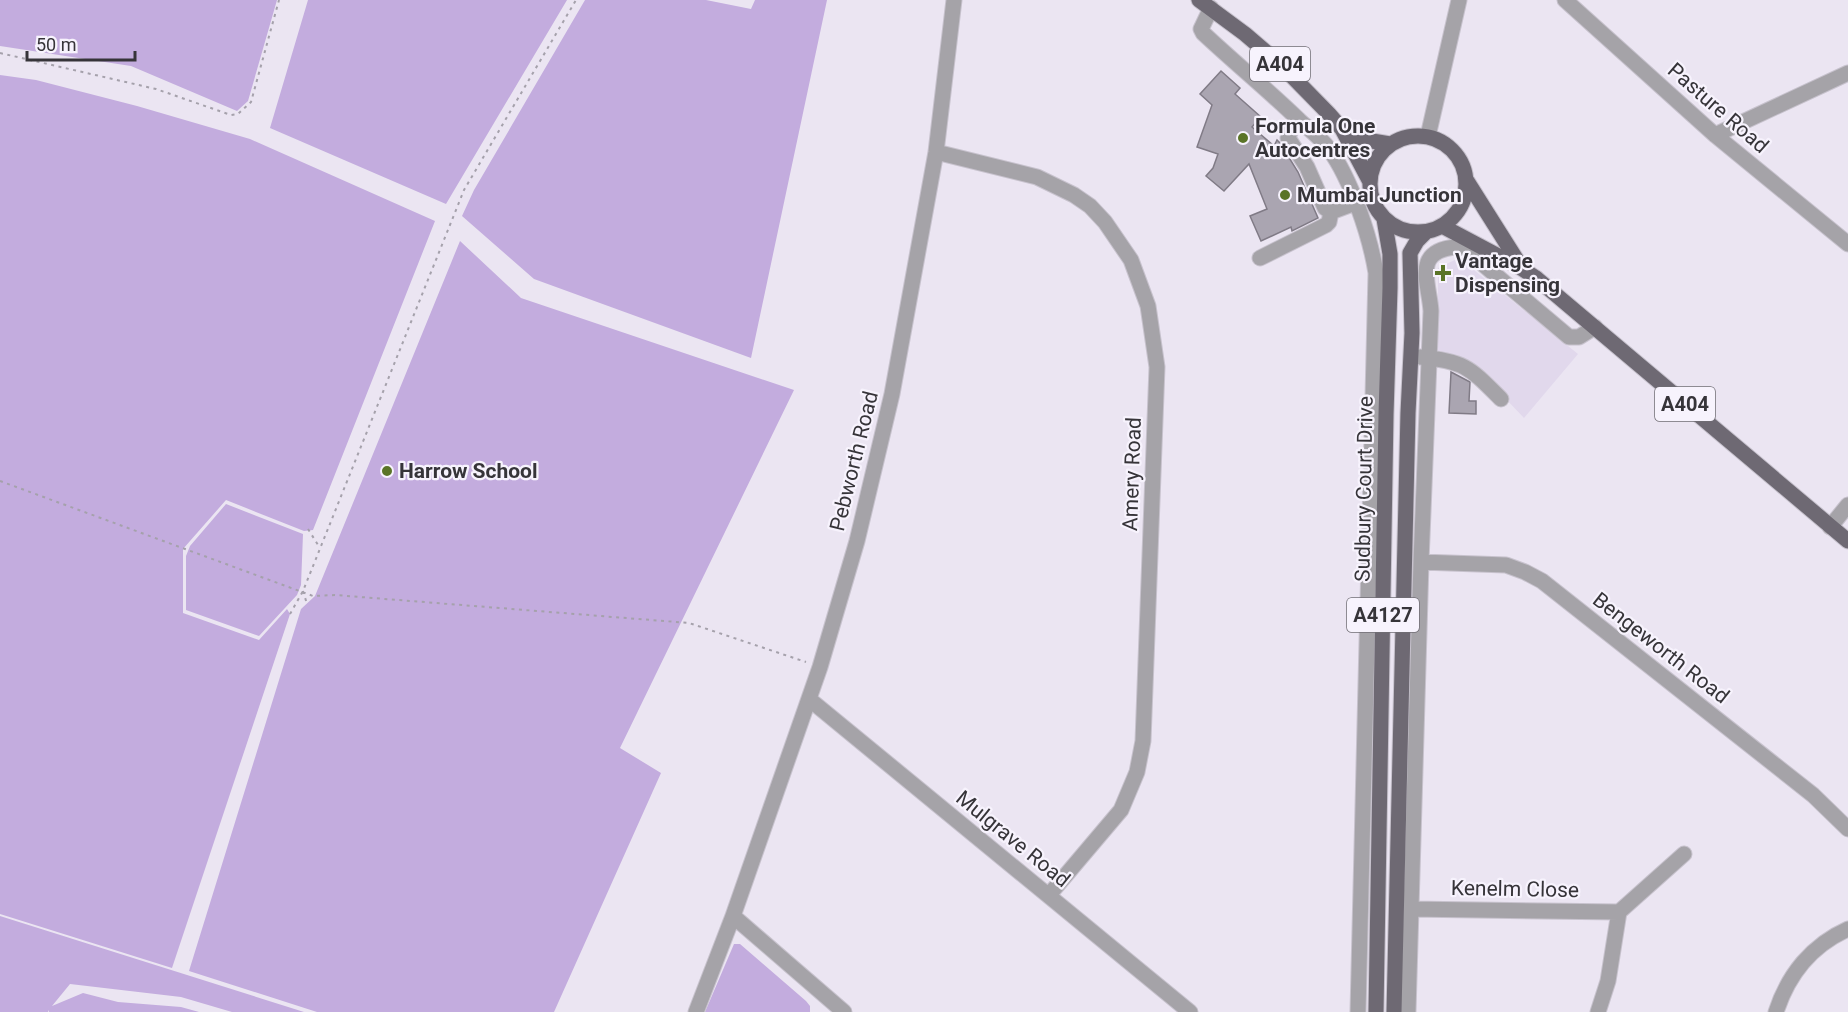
<svg xmlns="http://www.w3.org/2000/svg" width="1848" height="1012" font-family="Roboto,sans-serif">
<style>
.built{fill:#e1d8ec}
.green{fill:#c3acde}
.building{fill:#aaa5b1;stroke:#807b86;stroke-width:1.5}
.lines{fill:none;stroke-linecap:round;stroke-linejoin:round}
.minor-casing{stroke:#c7c2cd;stroke-width:17}
.major-casing{stroke:#c7c2cd;stroke-width:17}
.path{stroke:#a5a1ab;stroke-width:2;stroke-dasharray:3 4.5;stroke-linecap:butt}
.minor{stroke:#a5a3a8;stroke-width:15}
.major{stroke:#6e6973;stroke-width:15}
.poi-dot{fill:#5a7427;stroke:#f7f3fd;stroke-width:2}
.labels{text-anchor:middle;stroke-width:4.5;stroke-linejoin:round;paint-order:stroke}
.shield{fill:#f7f3fd;stroke:#706d74;stroke-width:1.5}
.shield-label{font-size:20px;font-weight:bold;fill:#363439}
.street-label{font-size:21px;fill:#363439;stroke:#f7f3fd}
.poi-label{font-size:21px;font-weight:bold;fill:#363439;stroke:#f7f3fd;text-anchor:start}
</style>
<rect width="100%" height="100%" fill="#ebe5f2"/>
<path class="built" d="M1459 258 1578 354 1524 418 1504 397 1438 352V268Z"/>
<path class="green" d="M0 0H277L248 101 237 111 131 66 0 46Z
M308 0H567L446 204 270 128Z
M585 0H706L751 9 755 0H827L751 358 534 279 462 216 474 190Z
M0 75 36 80 137 106 250 139 435 221 313 530 304 531 226 500 183 549V613L259 640 287 609 290 614 172 968 0 914Z
M460 241 521 298 794 390 620 748 661 773 554 1012H317L189 971 301 609 315 596Z
M226 504 303 534 301 585 297 595 259 636 186 610V556L190 546Z
M0 916 304 1012H232L181 997 70 984 52 1006 83 993 118 1002 181 1007 199 1012H49V1010L48 1012H0Z
M734 944H740L806 1001 810 1006V1012H705Z"/>
<path class="building" d="M1221 71 1240 88 1235 94 1261 117 1252 127 1274 146 1277 140 1280 143 1298 172 1318 218 1292 231 1291 227 1261 241 1250 216 1267 209 1249 164 1224 191 1206 176 1213 168 1218 154 1197 147 1212 105 1200 94Z
M1451 372 1470 382 1469 401H1476V414L1449 413Z"/>
<g class="lines">
<defs>
<path id="minor" d="M1565 0 1715 135 1848 244
M1211 8 1201 29 1203 33C1235 63 1268 90 1299 120 1309 129 1321 138 1329 149 1351 179 1370 236 1376 273L1358 1012
M1299 120 1290 132 1288 138 1307 167 1325 208 1331 212 1355 203
M1715 135 1848 73
M1428 136 1459 0
M936 152 1037 177 1074 195 1090 206 1105 222 1131 260 1148 306 1157 367 1143 741 1137 772 1121 810 1049 895
M1260 258 1326 225 1329 222 1331 212
M1518 294 1569 337H1579L1595 327
M1420 357C1465 361 1470 368 1501 399
M1830 527 1848 505
M1421 562 1506 565 1525 572 1542 581 1813 795 1848 829
M809 699 1190 1012
M1411 909 1619 912 1684 854
M733 916 844 1012
M696 1012 733 916 820 667 857 541 892 394 936 152 954 0
M1408 1012 1421 562 1431 311C1429 282 1412 251 1456 247L1478 260 1518 294 1536 278
M1598 1012 1608 981 1619 912
M1776 1012C1788 975 1812 945 1848 929"/>
<path id="major" d="M1199 0 1245 34 1280 64 1329 114 1342 129 1369 180
M1342 129 1366 140 1390 144
M1370 184a48 48 0 1 1 96 0a48 48 0 1 1-96 0Z
M1467 181 1520 265
M1442 226 1521 268 1536 278 1848 541
M1376 1012 1386 414 1390 288V254L1384 219
M1394 1012 1408 413 1412 333 1410 253 1417 241 1426 232"/>
</defs>
<use href="#minor" class="minor-casing"/>
<use href="#major" class="major-casing"/>
<path class="path" d="M0 53 156 89 231 115 238 114 251 102 279 0
M0 481 313 596 335 595 689 623 806 662
M308 529 320 548
M303 591 307 604
M290 614 303 591 464 190 576 0"/>
<use href="#minor" class="minor"/>
<use href="#major" class="major"/>
</g>
<g class="poi-dot">
<circle cx="1243" cy="138" r="6"/>
<circle cx="1285" cy="195" r="6"/>
<path d="M1440 264h6v6h6v6h-6v6h-6v-6h-6v-6h6z"/>
<circle cx="387" cy="471" r="6"/>
</g>
<g class="labels">
<g class="shield">
<rect x="1250" y="47" width="60" height="34" rx="4.5"/>
<rect x="1655" y="387" width="60" height="34" rx="4.5"/>
<rect x="1347" y="598" width="72" height="34" rx="4.5"/>
</g>
<g class="shield-label">
<text x="1280" y="71">A404</text>
<text x="1685" y="411">A404</text>
<text x="1383" y="622">A4127</text>
</g>
<g class="street-label">
<text transform="translate(1718 108) rotate(41)" y="7">Pasture Road</text>
<text transform="translate(854 461) rotate(-76)" y="7">Pebworth Road</text>
<text transform="translate(1132 474) rotate(-88)" y="7">Amery Road</text>
<text transform="translate(1364 489) rotate(-89)" y="7">Sudbury Court Drive</text>
<text transform="translate(1661 648) rotate(38)" y="7">Bengeworth Road</text>
<text transform="translate(1013 839) rotate(39)" y="7">Mulgrave Road</text>
<text transform="translate(1515 889) rotate(1)" y="7">Kenelm Close</text>
</g>
<g class="poi-label">
<text x="1255" y="133">Formula One<tspan x="1255" dy="24">Autocentres</tspan></text>
<text x="1297" y="202">Mumbai Junction</text>
<text x="1455" y="268">Vantage<tspan x="1455" dy="24">Dispensing</tspan></text>
<text x="399" y="478">Harrow School</text>
</g>
</g>
<path d="M27 51v9h108v-9" fill="none" stroke="#363439" stroke-width="3"/>
<text x="36" y="51" font-size="18" fill="#363439" stroke="#f7f3fd" stroke-width="4.5" paint-order="stroke">50 m</text>
</svg>
